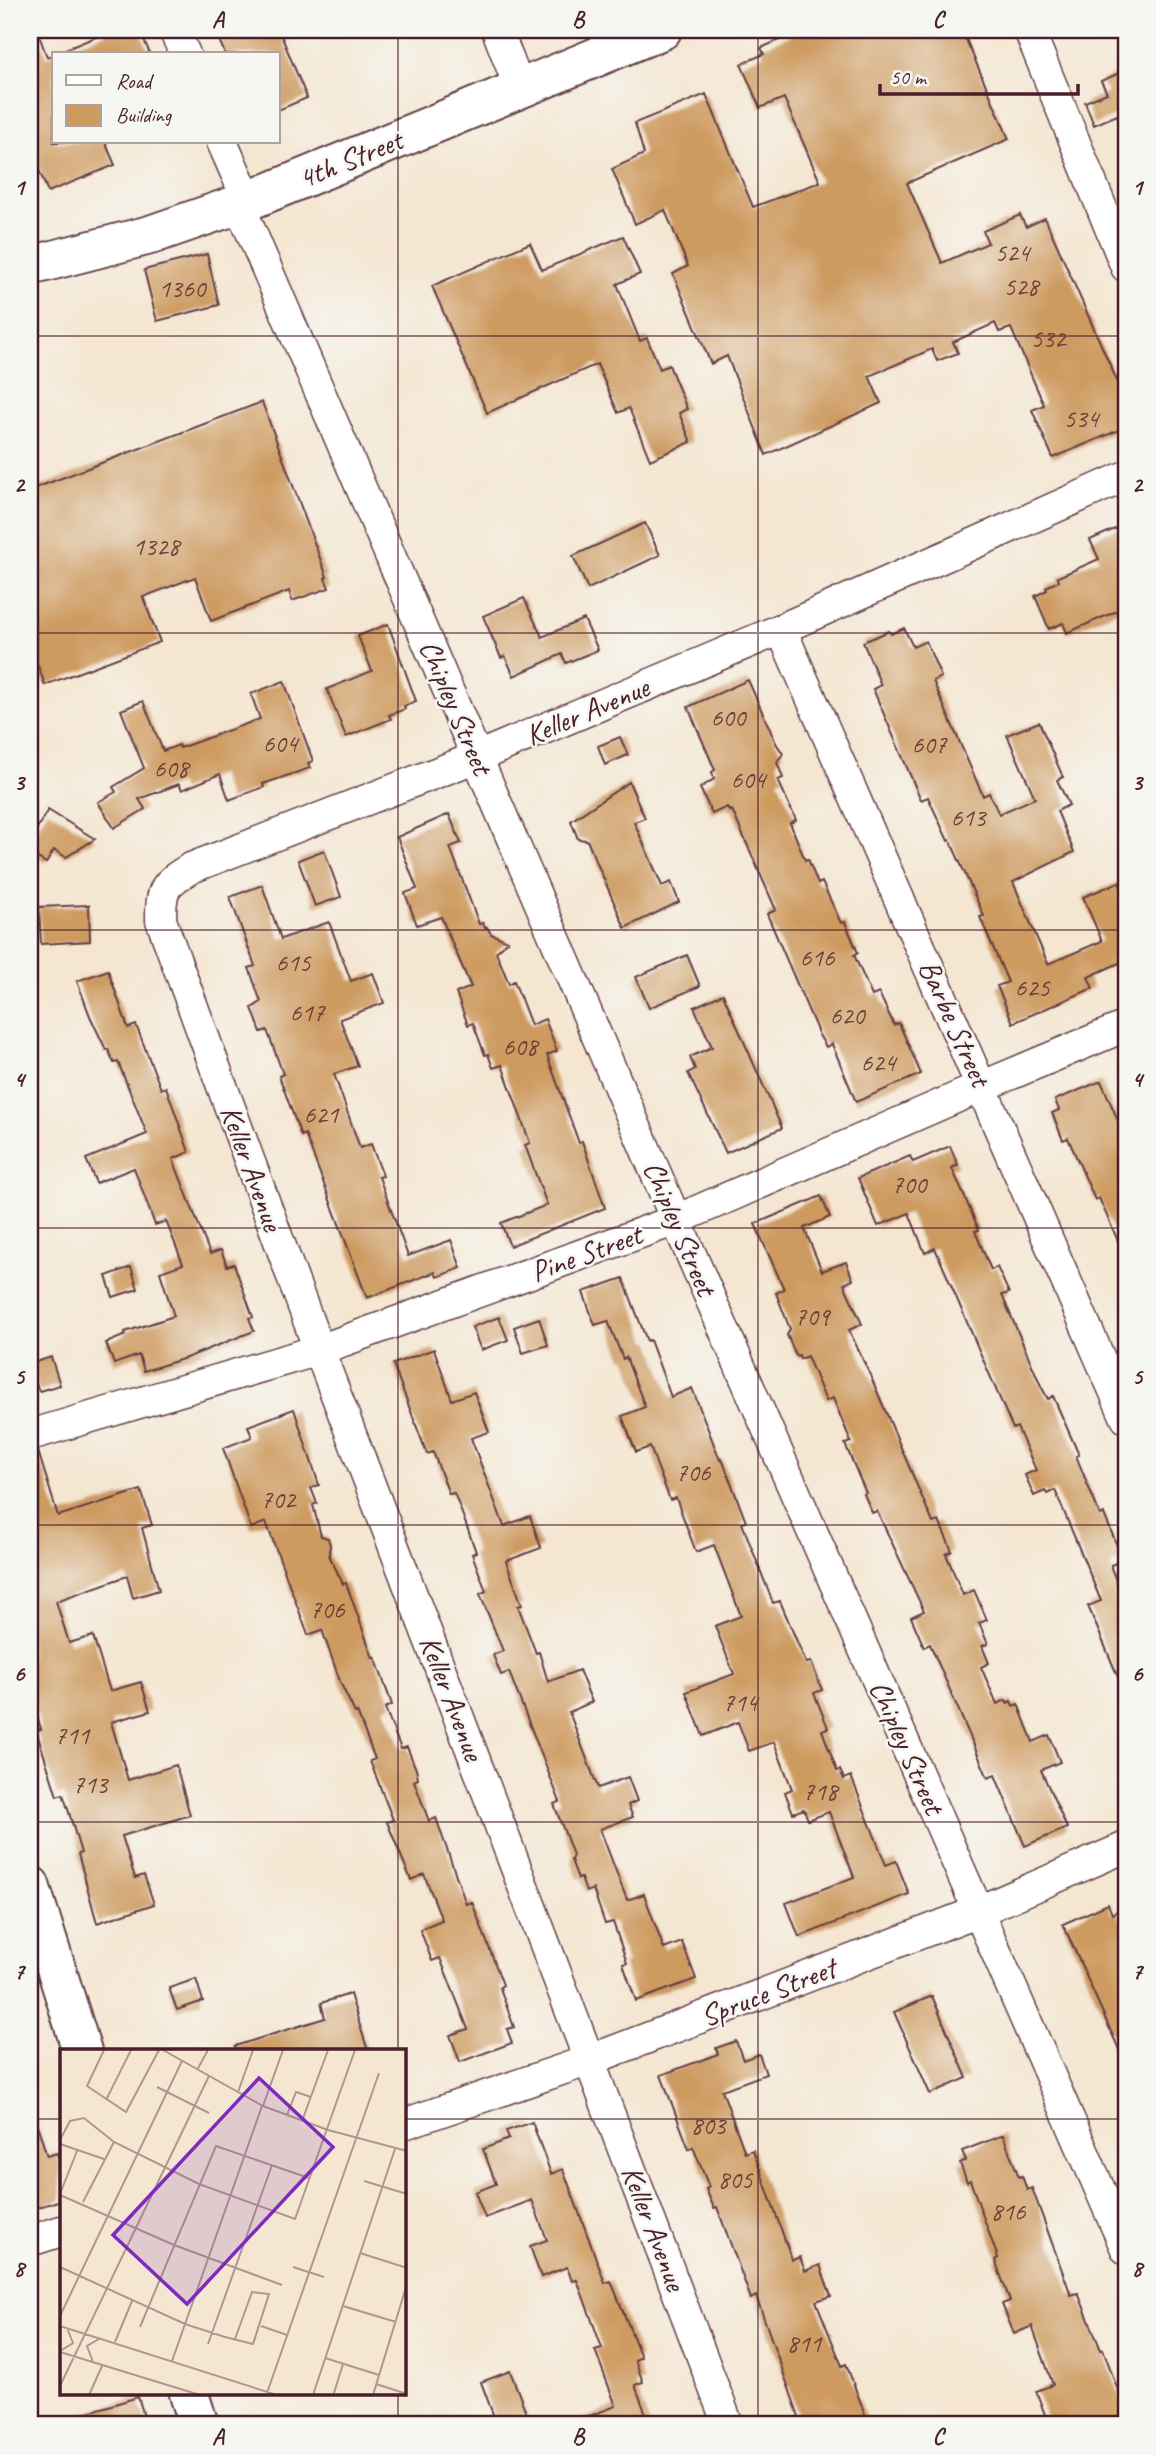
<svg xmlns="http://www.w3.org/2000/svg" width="1156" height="2455" font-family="Caveat,sans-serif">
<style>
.building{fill:#cd9a5f}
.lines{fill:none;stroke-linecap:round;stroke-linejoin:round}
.street-casing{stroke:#643d44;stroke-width:33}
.secondary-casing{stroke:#643d44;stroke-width:42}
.street{stroke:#fff;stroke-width:30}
.secondary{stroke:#fff;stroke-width:38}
.grid{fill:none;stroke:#4a1f2b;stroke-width:2;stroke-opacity:0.55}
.labels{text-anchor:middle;stroke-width:5;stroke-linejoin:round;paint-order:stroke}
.number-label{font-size:26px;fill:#6b3e38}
.street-label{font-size:30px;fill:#4a1f2b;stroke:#f6f6f2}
.inset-road{fill:none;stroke:#b0968f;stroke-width:2}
.view{fill:#7b2cbf;fill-opacity:0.15;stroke:#7b2cbf;stroke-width:3.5}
.inset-edge{fill:none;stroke:#4a1f2b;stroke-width:3.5}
.neatline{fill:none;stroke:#4a1f2b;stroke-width:2.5}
.grid-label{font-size:23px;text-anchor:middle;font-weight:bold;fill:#4a1f2b}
</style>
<rect width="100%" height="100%" fill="#f6f6f2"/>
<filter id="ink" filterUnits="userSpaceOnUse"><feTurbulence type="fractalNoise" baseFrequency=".0143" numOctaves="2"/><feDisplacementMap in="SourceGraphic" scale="14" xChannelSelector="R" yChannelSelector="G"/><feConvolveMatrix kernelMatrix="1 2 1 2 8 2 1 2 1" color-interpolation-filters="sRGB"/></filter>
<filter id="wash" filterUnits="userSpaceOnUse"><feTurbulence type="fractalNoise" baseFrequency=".00686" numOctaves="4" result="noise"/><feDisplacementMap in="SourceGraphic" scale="28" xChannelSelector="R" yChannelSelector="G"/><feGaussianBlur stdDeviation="1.57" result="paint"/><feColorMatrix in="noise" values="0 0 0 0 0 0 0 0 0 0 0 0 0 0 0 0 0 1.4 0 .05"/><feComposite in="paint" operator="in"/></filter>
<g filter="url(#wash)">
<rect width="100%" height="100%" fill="#f4e6d1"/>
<g id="blocks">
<path class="building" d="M30 30H37L47 57 54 54V142H105L115 165 48 192 38 168 30 171Z
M113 30H140L150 54H54Z
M215 30H279L307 98 278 110V54H225Z
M802 30H962L1009 139 907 183 942 263 988 243 983 231 1020 215 1026 227 1045 218 1126 401V427L1053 458 1032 410 1044 405 1011 328 999 332 995 323 953 342 958 353 937 361 932 349 869 376 881 403 766 455 727 356 711 364 673 274 688 266 665 210 635 224 612 169 644 154 635 123 706 94 753 207 820 182 784 98 760 108 741 64 764 54 761 48Z
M1126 70V136L1117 115 1094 125 1085 102 1107 93 1101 81Z
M623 236 640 274 617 284 640 341 647 338 660 369 669 365 687 409 679 413 691 442 650 460 629 408 618 413 597 364 487 413 432 286 530 243 542 270Z
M207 254 219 305 157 321 144 270Z
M262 402 327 577 325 578 329 588 292 601 289 591 211 621 195 577 143 597 160 642 45 685 30 644V490Z
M645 523 660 555 588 589 573 556Z
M1126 524V607L1067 633 1063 623 1049 629 1035 596 1047 590 1046 587 1059 581 1058 577 1099 559 1090 540Z
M524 598 542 637 584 619 598 650 566 663 562 654 514 676 505 656 501 658 483 616Z
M388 624 416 701 404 706 405 709 389 715 391 719 346 737 327 689 372 671 358 636Z
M904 628 913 647 926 641 941 677 933 681 983 796 989 793 999 814 1035 798 1007 735 1039 722 1063 777 1057 780 1069 805 1057 811 1074 852 1013 882 1048 964 1102 941 1083 897 1119 882 1126 900V960L1088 977 1093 988 1013 1023 997 986 1008 982 980 917 984 916 950 840 948 841 928 797 921 800 873 689 881 685 863 642 889 631 891 634Z
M748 680 776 743 783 754 777 762 783 778 778 780 796 820 790 823 805 860 808 859 818 884 822 882 841 923 845 922 858 953 854 955 872 996 879 993 894 1025 899 1023 921 1074 856 1102 832 1044 826 1047 819 1035 767 914 776 910 732 810 729 811 727 807 712 814 700 788 714 779 712 772 715 770 688 707Z
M284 681 313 761 308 763 310 768 263 784 264 787 229 800 220 774 182 790 179 784 139 799 145 809 114 828 98 802 116 792 113 787 144 768 121 710 143 701 163 751 179 745 180 748 260 719 251 694Z
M620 737 628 755 605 765 598 746Z
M629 782 645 818 634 822 662 886 671 882 679 902 625 928 587 840 578 839 571 821Z
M48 810 95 839 66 857 54 850 46 863 30 853V840Z
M449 814 461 843 450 847 479 924 483 923 485 928 487 927 491 934 508 941 496 952 509 984 514 981 531 1025 545 1019 557 1051 547 1055 579 1143 582 1141 605 1208 510 1246 501 1223 547 1205 525 1145 530 1143 502 1065 493 1068 488 1054 485 1055 473 1023 468 1025 456 993 471 987 441 917 417 925 405 893 417 889 397 837Z
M324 850 341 897 315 906 298 860Z
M262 885 281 939 329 922 351 981 373 973 384 1003 340 1019 358 1066 334 1074 360 1148 371 1144 383 1176 379 1177 408 1256 451 1240 461 1268 437 1277 435 1272 367 1298 305 1134 301 1136 279 1076 283 1074 267 1030 261 1032 252 1008 261 1002 249 968 255 966 230 897Z
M89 905 90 941 41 944 39 907Z
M687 955 700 986 649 1008 636 977Z
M108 970 128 1028 136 1025 161 1089 166 1087 189 1152 173 1159 210 1254 221 1250 227 1266 234 1264 253 1317 249 1318 254 1331 186 1358 144 1371 139 1355 114 1364 106 1343 126 1335 125 1332 174 1316 160 1272 183 1264 166 1221 155 1225 134 1168 96 1183 86 1159 147 1134 118 1062 114 1063 108 1049 106 1050 90 1016 77 981Z
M723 994 782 1128 726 1153 688 1073 695 1069 690 1057 712 1047 694 1007Z
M1101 1081 1126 1139V1259L1099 1198 1095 1200 1068 1138 1063 1140 1052 1113 1059 1110 1055 1100Z
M950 1146 958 1165 952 1168 979 1230 975 1231 991 1270 997 1267 1009 1293 1002 1295 1041 1386 1048 1399 1053 1396 1079 1455 1076 1456 1100 1515 1104 1514 1123 1560 1111 1565V1568L1126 1604V1696L1088 1606 1101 1601 1055 1490 1047 1494 1045 1491 1034 1496 1025 1475 1036 1470 1017 1427 1013 1429 935 1248 925 1253 909 1213 878 1226 858 1178 910 1156 913 1162Z
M821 1196 830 1217 804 1228 822 1271 846 1262 853 1280 844 1284 862 1324 849 1330 871 1377 933 1523 939 1521 952 1551 946 1554 963 1595 974 1590 987 1620 979 1623 988 1644 982 1646 989 1663 981 1667 997 1704 1006 1700 1007 1703 1011 1701 1013 1706 1018 1704 1033 1742 1049 1735 1060 1762 1041 1770 1067 1828 1025 1846 995 1775 988 1778 930 1644 924 1647 911 1617 924 1611 877 1511 872 1513 864 1494 866 1493 845 1444 851 1442 833 1398 826 1401 807 1356 800 1359 799 1355 796 1356 787 1335 790 1329 776 1293 784 1289 755 1224Z
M131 1267 138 1289 113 1297 106 1276Z
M623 1278 647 1341 650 1340 671 1397 692 1388 720 1460 722 1459 746 1522 742 1523 773 1603 780 1601 806 1663 811 1662 822 1690 814 1693 828 1728 822 1730 837 1771 840 1770 844 1779 851 1776 886 1865 896 1861 909 1894 799 1937 786 1903 854 1877 829 1812 808 1820 804 1809 793 1813 785 1792 792 1789 774 1742 749 1751 738 1722 703 1736 686 1692 734 1674 715 1626 741 1616 714 1545 696 1552 676 1498 670 1500 650 1447 636 1452 622 1416 645 1407 626 1357 623 1359 608 1321 595 1325 583 1292Z
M499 1317 508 1340 481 1350 472 1327Z
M539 1318 548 1345 523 1353 514 1327Z
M434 1349 452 1400 474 1392 489 1432 471 1438 504 1526 530 1516 541 1548 506 1561 522 1605 518 1606 536 1653 539 1652 548 1682 579 1670 592 1702 569 1712 598 1788 628 1777 637 1801 628 1805 633 1817 600 1829 627 1900 644 1894 664 1949 682 1942 696 1979 636 2001 623 1964 627 1963 613 1922 605 1924 593 1889 586 1892 581 1878 578 1879 571 1860 573 1855 554 1804 560 1802 509 1672 501 1675 493 1655 503 1651 480 1594 486 1591 472 1554 476 1552 460 1508 454 1493 449 1494 433 1452 427 1454 393 1364Z
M51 1357 60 1385 39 1391 36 1384 30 1386V1364Z
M294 1409 319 1485 311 1488 317 1503 313 1505 321 1536 328 1538 330 1545 329 1555 343 1584 346 1583 373 1658 375 1657 392 1705 385 1708 401 1749 407 1747 416 1769 418 1779 414 1781 429 1821 436 1818 466 1904 472 1902 503 1985 500 1987 501 1991 514 2027 507 2029 512 2043 460 2062 450 2035 468 2029 440 1958 432 1961 420 1929 442 1920 424 1874 411 1880 387 1822 393 1820 370 1761 375 1759 357 1712 355 1713 341 1684 322 1630 308 1635 266 1522 251 1528 223 1448 252 1437 248 1426Z
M38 1451 58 1516 141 1490 152 1525 142 1528 159 1590 133 1598 127 1576 56 1601 69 1643 93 1636 110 1691 141 1682 150 1711 111 1722 128 1780 176 1765 190 1815 122 1836 135 1878 144 1875 154 1904 97 1923 78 1854 81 1853 68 1809 63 1794 57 1796 36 1730 41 1729 30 1692V1452Z
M1108 1904 1112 1914 1117 1911 1126 1932V2065L1063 1924Z
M196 1979 203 2001 177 2010 169 1988Z
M350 1994 368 2051H236L235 2046 325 2018 321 2003Z
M932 1996 967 2078 930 2094 894 2012Z
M736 2041 743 2060 759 2054 766 2074 722 2090 745 2153 753 2150 792 2260 800 2257 805 2271 820 2265 831 2296 816 2301 842 2366 846 2364 869 2425H802L756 2296 751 2299 717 2207 714 2208 706 2189 709 2187 693 2147 689 2149 661 2075 718 2054 716 2048Z
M35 2118 47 2156 57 2153 61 2166V2200L30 2210V2119Z
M532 2122 551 2174 563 2169 605 2283 611 2281 641 2357 635 2360 643 2382 635 2385 650 2425H572L571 2423 616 2406 595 2350 602 2348 577 2280 572 2281 567 2267 541 2277 530 2246 547 2240 532 2200 485 2218 475 2192 496 2184 483 2149 509 2139 506 2131Z
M1003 2135 1019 2177 1022 2176 1027 2190 1032 2188 1071 2295 1078 2293 1101 2350 1103 2349 1126 2412V2425H1049L1036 2391 1053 2385 1032 2326 1014 2334 1002 2304 1010 2301 995 2260 998 2258 970 2180 967 2182 960 2163 966 2160 962 2151Z
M510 2371 531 2425H497L481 2382Z
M138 2397 147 2425H63L62 2420Z"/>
</g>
</g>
<g filter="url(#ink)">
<use href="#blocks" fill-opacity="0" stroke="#643d44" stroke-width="2"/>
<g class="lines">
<defs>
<path id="street" d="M174 30 185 54
M497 30 520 89
M1029 30 1126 267
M222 142 248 201
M239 204 676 1220 1126 2249
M781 629 1126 1418
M30 1435 319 1350 676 1220 983 1086 1126 1026
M404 2124 590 2060 979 1911 1126 1847
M30 2241 61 2231
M728 2425 319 1350 161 920C161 888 164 884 191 868L477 757 781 629 1126 476"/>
<path id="secondary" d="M30 266 150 235 248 201 662 30
M30 1885 82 2051
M189 2394 199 2425"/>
</defs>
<use href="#street" class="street-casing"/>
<use href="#secondary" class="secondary-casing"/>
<use href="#street" class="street"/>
<use href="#secondary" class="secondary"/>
</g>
</g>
<path class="grid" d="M398 30V2051M758 30V2425M30 336H1126M30 633H1126M30 930H1126M30 1228H1126M30 1525H1126M30 1822H1126M30 2119H61M404 2119H1126M398 2394V2425"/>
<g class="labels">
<g class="number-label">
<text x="1012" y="261">524</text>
<text x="1021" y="295">528</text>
<text x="182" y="297">1360</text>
<text x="1048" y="347">532</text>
<text x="1081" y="427">534</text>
<text x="156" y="555">1328</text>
<text x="728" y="726">600</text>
<text x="280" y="752">604</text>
<text x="929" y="753">607</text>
<text x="171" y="777">608</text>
<text x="748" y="788">604</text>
<text x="968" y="826">613</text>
<text x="817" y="966">616</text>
<text x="293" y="971">615</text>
<text x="1032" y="996">625</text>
<text x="307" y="1021">617</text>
<text x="847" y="1024">620</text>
<text x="520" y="1055">608</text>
<text x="878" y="1071">624</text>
<text x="321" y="1123">621</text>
<text x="909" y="1193">700</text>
<text x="812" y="1325">709</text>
<text x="693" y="1481">706</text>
<text x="278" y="1508">702</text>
<text x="327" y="1618">706</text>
<text x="740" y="1711">714</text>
<text x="72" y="1744">711</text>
<text x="90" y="1793">713</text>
<text x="820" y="1800">718</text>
<text x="708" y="2134">803</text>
<text x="735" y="2188">805</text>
<text x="1008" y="2220">816</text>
<text x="804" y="2352">811</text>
</g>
<g class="street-label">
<text transform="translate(350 159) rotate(-22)" y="10">4th Street</text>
<text transform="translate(456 707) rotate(67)" y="10">Chipley Street</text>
<text transform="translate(587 711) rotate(-23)" y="10">Keller Avenue</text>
<text transform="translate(955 1023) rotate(66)" y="10">Barbe Street</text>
<text transform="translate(252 1168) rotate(70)" y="10">Keller Avenue</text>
<text transform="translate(680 1228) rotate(67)" y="10">Chipley Street</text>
<text transform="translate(586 1253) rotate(-20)" y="10">Pine Street</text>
<text transform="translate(452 1698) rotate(69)" y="10">Keller Avenue</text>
<text transform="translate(907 1747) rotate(66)" y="10">Chipley Street</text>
<text transform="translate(768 1992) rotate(-21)" y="10">Spruce Street</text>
<text transform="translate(654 2228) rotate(69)" y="10">Keller Avenue</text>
</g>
</g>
<g transform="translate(60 2049)">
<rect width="346" height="346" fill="#f4e6d1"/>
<path class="inset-road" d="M44 1 27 37 66 63 99 1M103 1 203 57 268 81 347 102M137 21 148 1M97 38 149 64M178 43 193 1M46 51 71 1M203 57 223 1M227 66 236 43 251 48M242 72 268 1M0 91 10 72 24 69 54 93 139 135 235 170 295 1M0 95 44 110M304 132 347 145M0 145 17 102M0 146 114 196 222 236M23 153 54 93M300 204 347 219M0 218 125 275 165 288 193 295 209 245 192 243 175 290M233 218 264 228M283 257 336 273M0 267 122 12M0 277 217 346M201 277 227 286M80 278 156 97 249 129M55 293 72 252M148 295 212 116M0 302 13 294 7 279M0 303 140 346M265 309 319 326M112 312 202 57M33 313 27 297 39 290M316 335 347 345M0 337 149 27M207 344 319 24M274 344 283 315M29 346 42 317M253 346 335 100M313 346 347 235"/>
<path class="view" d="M199 29 273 98 127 255 53 186Z"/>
<rect width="346" height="346" class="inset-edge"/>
</g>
<rect width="1156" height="2455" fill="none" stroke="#f6f6f2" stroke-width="77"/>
<rect x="52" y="52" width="228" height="91" fill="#f6f6f2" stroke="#b1a0a2" stroke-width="2"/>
<rect x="66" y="75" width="35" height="10" fill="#ffffff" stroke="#b1a0a2" stroke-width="2"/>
<text x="116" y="88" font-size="21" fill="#4a1f2b">Road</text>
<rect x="66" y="105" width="35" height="21" fill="#cd9a5f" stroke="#b1a0a2" stroke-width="2"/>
<text x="116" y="122" font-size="21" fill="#4a1f2b">Building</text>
<path d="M880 84v10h198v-10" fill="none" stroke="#4a1f2b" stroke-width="3.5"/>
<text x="890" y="84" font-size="21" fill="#4a1f2b" stroke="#f6f6f2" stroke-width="5" paint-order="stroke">50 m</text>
<rect x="38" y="38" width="1080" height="2378" class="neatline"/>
<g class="grid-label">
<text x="218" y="27">A</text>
<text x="578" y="27">B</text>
<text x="938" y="27">C</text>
<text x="19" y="195">1</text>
<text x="1137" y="195">1</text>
<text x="19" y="492">2</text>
<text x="1137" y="492">2</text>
<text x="19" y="790">3</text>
<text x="1137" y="790">3</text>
<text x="19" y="1087">4</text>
<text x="1137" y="1087">4</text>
<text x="19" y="1384">5</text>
<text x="1137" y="1384">5</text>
<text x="19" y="1681">6</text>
<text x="1137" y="1681">6</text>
<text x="19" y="1979">7</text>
<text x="1137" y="1979">7</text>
<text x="19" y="2276">8</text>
<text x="1137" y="2276">8</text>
<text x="218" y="2444">A</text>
<text x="578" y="2444">B</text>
<text x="938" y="2444">C</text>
</g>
</svg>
